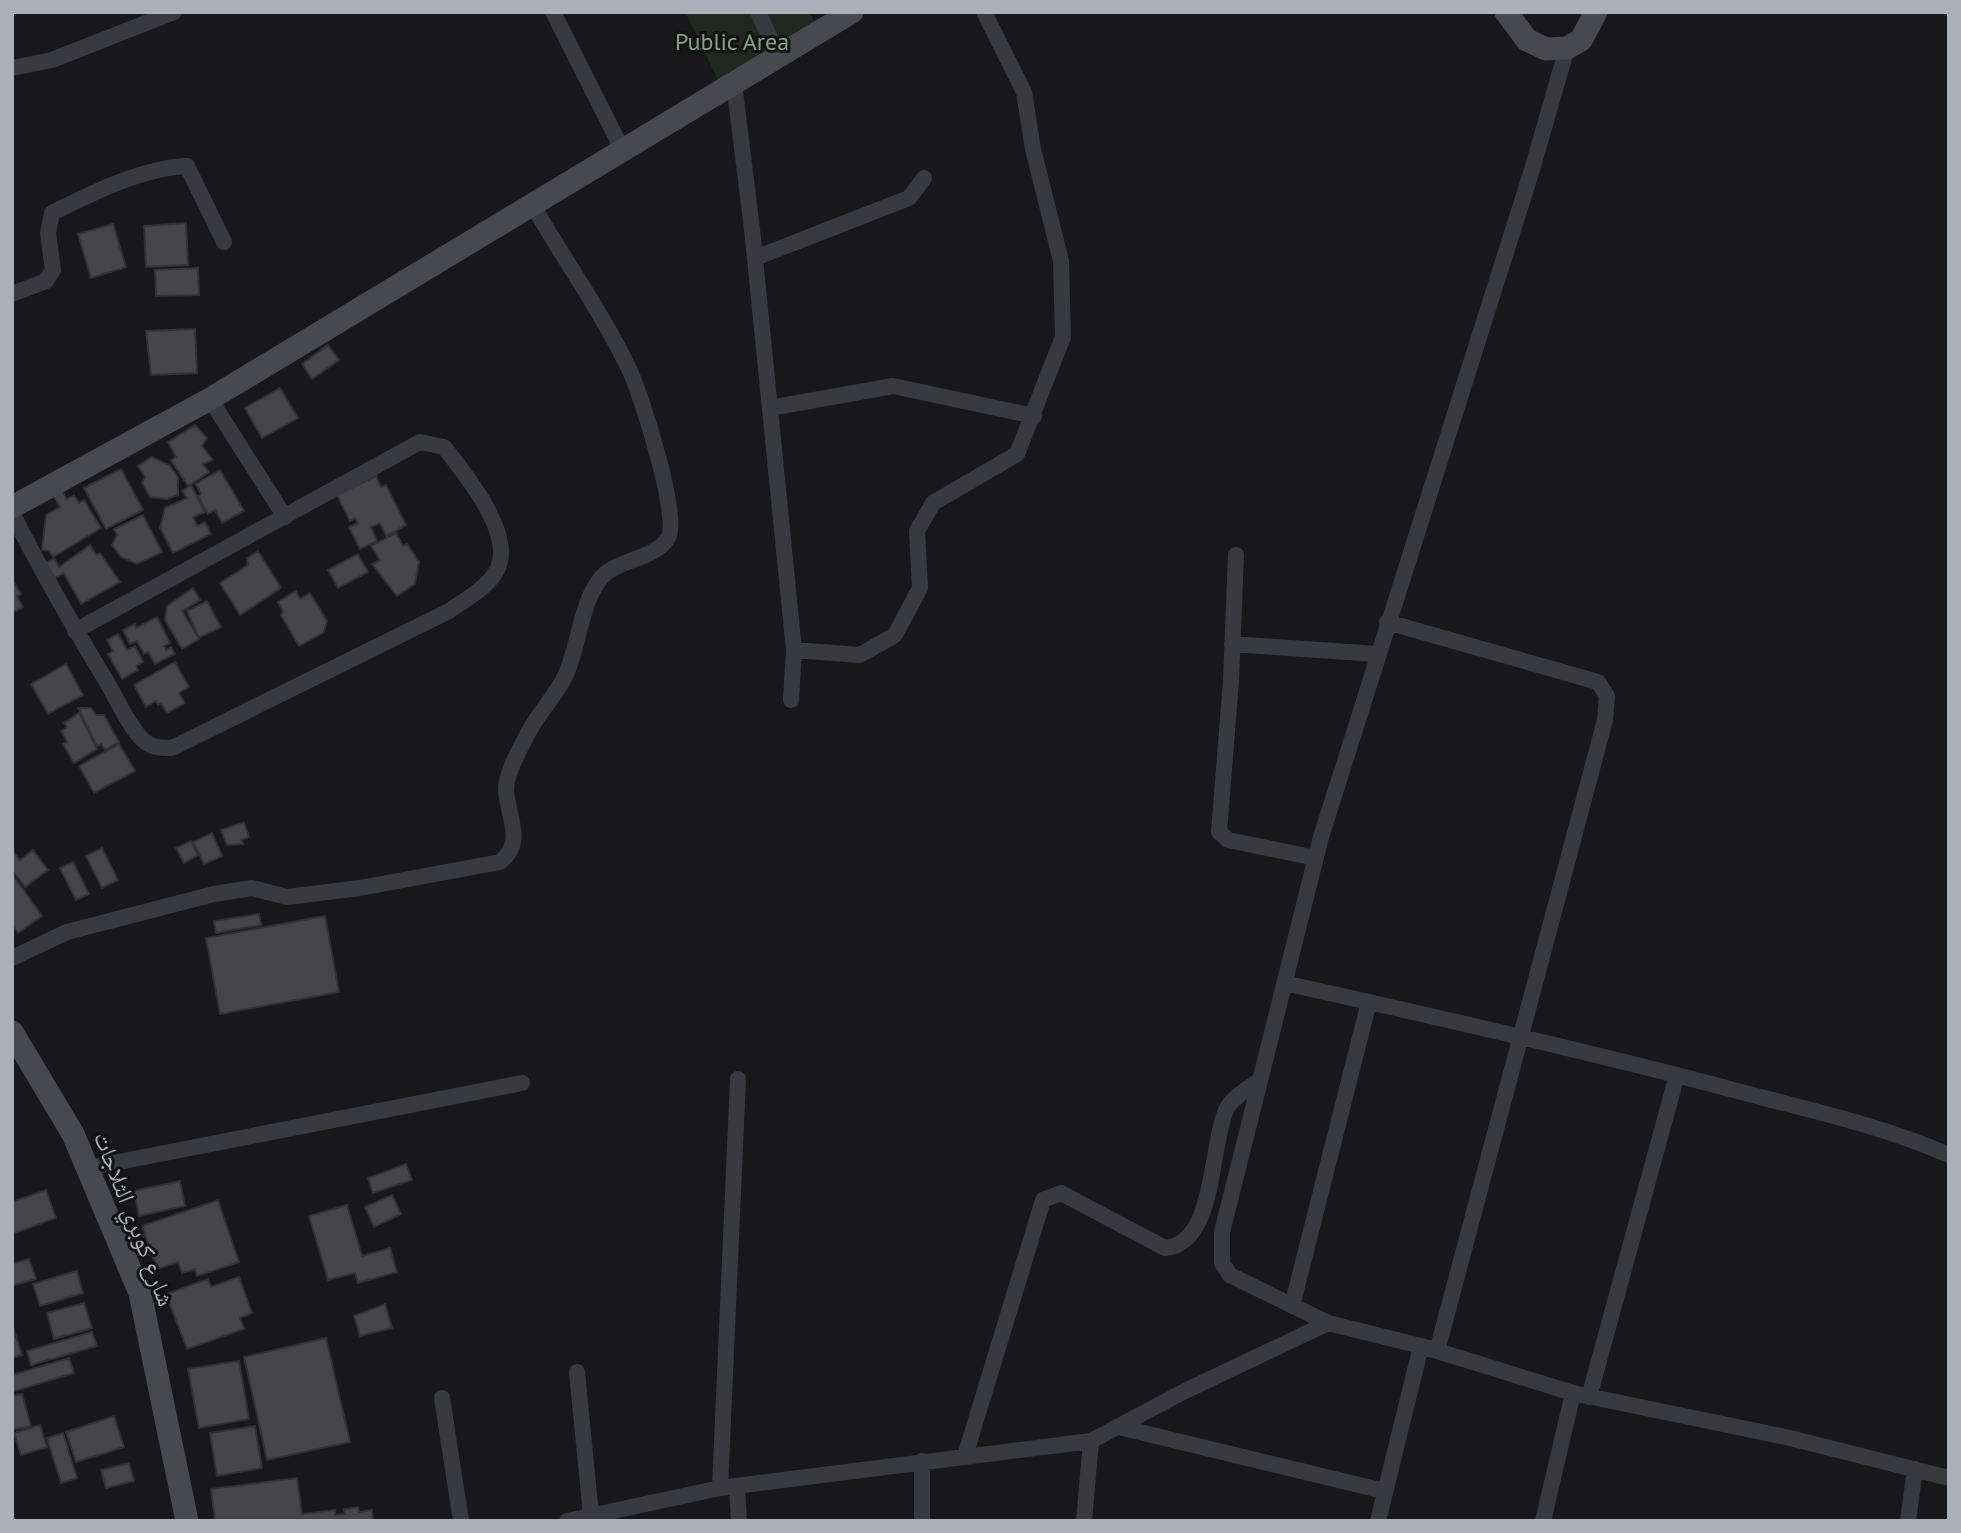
<svg xmlns="http://www.w3.org/2000/svg" width="1961" height="1533" font-family="'PT Sans','Noto Naskh Arabic',sans-serif">
<style>
.green{fill:#202821}
.building{fill:#45454a;stroke:#323236;stroke-width:2}
.lines{fill:none;stroke-linecap:round;stroke-linejoin:round}
.street{stroke:#393a3f;stroke-width:16}
.secondary{stroke:#47494f;stroke-width:23}
.labels{text-anchor:middle;stroke-width:6;stroke-linejoin:round;paint-order:stroke}
.park-label{font-size:24px;fill:#83a384;stroke:#131315}
.street-label{font-size:24px;fill:#abafb9;stroke:#131315}
</style>
<rect width="100%" height="100%" fill="#18181a"/>
<path class="green" d="M685 12H809L819 29 719 82Z"/>
<path class="building" d="M186 223 188 265 146 267 144 226Z
M113 224 126 267 91 278 78 234Z
M198 268 199 295 156 296 155 270Z
M195 329 197 373 151 375 146 331Z
M328 345 339 360 312 379 302 364Z
M280 388 298 418 262 438 245 408Z
M195 425 207 438 202 446 213 460 203 464 209 472 188 486 171 460 176 457 168 442Z
M152 457 169 465 178 477V495L167 499 150 497 142 483 145 477 138 466Z
M121 469 143 510 106 529 84 488Z
M220 470 244 511 222 523 215 510 208 514 198 496 201 494 196 484Z
M376 476 381 487 386 485 406 525 386 536 380 523 371 527 377 541 360 549 349 527 358 523 355 518 350 521 337 495Z
M191 485 205 512 193 517 197 526 205 522 211 534 173 553 160 528 165 508 187 498 182 491Z
M59 487 67 499 74 495 79 503 84 500 101 528 53 557 49 551 42 550 46 515 60 507 51 492Z
M143 515 162 552 137 564 121 557 112 545 117 535 114 529Z
M396 533 403 546 407 544 419 562 415 584 397 596 372 564 380 560 371 546Z
M90 545 96 555 100 553 120 582 81 604 64 573 54 579 45 564 54 558 59 567Z
M258 551 281 588 240 615 220 583 248 565 247 558Z
M358 554 368 572 338 588 328 570Z
M12 579 21 594 17 596 23 607 12 613Z
M193 588 200 600 182 611 199 639 182 649 165 620 167 606Z
M296 591 300 599 310 593 327 621 324 632 299 646 281 615 283 612 278 602Z
M207 601 221 627 199 638 187 611Z
M157 617 170 643 164 646 166 650 171 647 175 654 155 664 148 652 144 654 137 641 130 644 123 630 135 624 136 628Z
M118 634 127 650 135 646 143 662 136 666 138 670 122 679 108 654 113 651 107 640Z
M175 662 189 687 179 693 185 703 167 713 161 703 158 705 156 701 146 707 134 685Z
M66 664 83 695 48 714 31 684Z
M78 708H91L96 715H104L119 742 105 750 101 744 97 746Z
M79 713 97 749 74 763 63 744 67 742 61 731 67 727 64 723Z
M119 744 135 771 94 793 79 766Z
M244 822 249 837 241 840 243 844 227 845 221 830Z
M212 833 222 856 204 864 193 842Z
M191 841 198 855 184 863 176 848Z
M102 848 118 880 102 888 86 856Z
M12 850 20 860 33 850 48 870 25 887 12 870Z
M73 862 89 894 76 900 60 868Z
M12 874 42 916 18 933 12 925Z
M259 914 261 925 216 933 214 921Z
M325 916 339 992 220 1014 206 938Z
M406 1164 412 1180 373 1193 368 1178Z
M180 1181 185 1206 139 1216 134 1191Z
M46 1190 56 1218 12 1234V1202Z
M392 1195 401 1214 374 1227 365 1207Z
M218 1200 239 1262 197 1276 195 1269 182 1273 178 1262 157 1269 142 1226Z
M347 1205 362 1256 390 1248 397 1272 358 1283 355 1273 328 1280 309 1216Z
M29 1259 36 1279 12 1286V1264Z
M77 1271 83 1293 40 1306 33 1284Z
M239 1277 252 1313 240 1318 244 1329 187 1349 166 1294 208 1279 211 1287Z
M84 1303 92 1328 54 1339 47 1313Z
M385 1304 392 1328 360 1336 354 1316Z
M12 1324 22 1355 12 1358Z
M92 1332 97 1346 31 1365 27 1351Z
M326 1338 350 1442 267 1460 244 1357Z
M69 1358 74 1373 12 1392V1375Z
M239 1361 249 1419 199 1428 188 1369Z
M22 1394 31 1426 12 1430V1396Z
M114 1416 124 1447 76 1462 66 1432Z
M40 1425 47 1447 21 1455 14 1433Z
M255 1426 262 1468 217 1476 210 1433Z
M63 1433 77 1478 61 1483 47 1438Z
M129 1463 134 1481 106 1488 101 1470Z
M297 1478 302 1514 335 1510V1515L345 1514 344 1509 358 1507 359 1512 372 1510 373 1521H215L211 1489Z"/>
<g class="lines">
<path class="street" d="M553 12 623 151
M758 12 779 57
M1567 48 1531 173 1321 837 1222 1232V1263L1230 1275 1328 1323 1421 1346 1573 1393 1790 1438 1949 1478
M12 68 52 60 174 12
M734 83 752 229 794 650 791 700
M755 258 909 198 924 178
M12 294 46 281 53 270 48 233 52 213C92 193 142 168 187 166L224 242
M210 399 285 517
M770 408 893 386 1034 416
M12 513C42 572 74 628 108 684 118 701 128 725 142 739 151 748 160 748 172 748L449 611C466 599 495 584 500 562 508 526 465 474 444 447L420 442 75 631
M1236 555 1231 681 1219 832 1228 840 1316 858
M1387 622 1598 682 1607 696 1605 720 1437 1351
M1232 644 1377 654
M794 650 860 655 895 635 920 588 917 531 933 503 1017 454 1063 337 1061 261 1033 149 1024 92 984 12
M12 958 67 932 214 894 252 888 287 897 360 888 500 862C526 842 507 816 506 789 506 773 520 749 527 735 537 715 551 701 562 682 579 653 579 604 601 578 617 559 654 560 668 538 681 519 641 395 630 371 604 316 564 259 533 206
M1284 983C1433 1016 1582 1050 1730 1089 1804 1109 1878 1124 1949 1155
M88 1168 522 1083
M1292 1306 1369 1002
M577 1372 591 1515
M1589 1397 1677 1075
M442 1398 461 1521
M1119 1427 1384 1491
M965 1456 1043 1200 1061 1193 1165 1248C1217 1243 1209 1145 1227 1108 1233 1097 1250 1087 1260 1080
M720 1488 738 1079
M737 1488 739 1521
M567 1521 720 1488 1091 1441 1183 1392 1328 1323
M922 1521V1461
M1084 1521 1091 1441
M1378 1521 1421 1346
M1543 1521 1573 1393
M1908 1521 1915 1469"/>
<path class="secondary" d="M1506 12 1527 40 1546 49 1567 48 1581 40 1596 12
M12 507 210 399 852 12
M12 1032 73 1134 140 1293 187 1521"/>
</g>
<g class="labels">
<g class="park-label">
<text x="732" y="50">Public Area</text>
</g>
<g class="street-label">
<text transform="translate(134 1219) rotate(69)" y="8">شارع كوبري الثلاجات</text>
</g>
</g>
<rect width="1961" height="1533" fill="none" stroke="#abafb9" stroke-width="28"/>
</svg>
